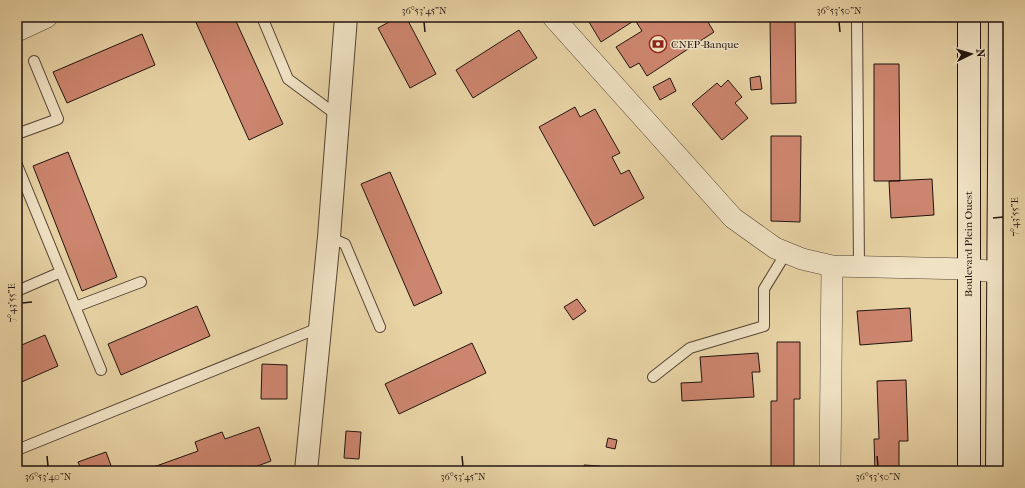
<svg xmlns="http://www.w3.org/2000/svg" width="1025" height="488" font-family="'IM FELL French Canon',serif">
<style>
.building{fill:#cc856e;stroke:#21140f}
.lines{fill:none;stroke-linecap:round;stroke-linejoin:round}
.service-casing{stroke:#534434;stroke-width:12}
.minor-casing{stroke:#534434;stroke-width:22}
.tertiary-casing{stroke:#534434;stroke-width:24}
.secondary-casing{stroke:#21140f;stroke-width:24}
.service{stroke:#f0e2c4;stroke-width:10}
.minor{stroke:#f0e2c4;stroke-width:21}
.tertiary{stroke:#f0e2c4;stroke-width:22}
.secondary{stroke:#f0e2c4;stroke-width:22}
.ticks{fill:none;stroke:#21140f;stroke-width:1.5}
.labels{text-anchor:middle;stroke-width:3;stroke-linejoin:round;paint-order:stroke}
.poi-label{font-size:11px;fill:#21140f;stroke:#f0e2c4;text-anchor:start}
.street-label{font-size:11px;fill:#21140f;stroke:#f0e2c4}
.neatline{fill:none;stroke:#21140f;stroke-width:1.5}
.ticks-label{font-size:10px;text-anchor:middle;fill:#21140f}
</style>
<rect width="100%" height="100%" fill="#e8d3a5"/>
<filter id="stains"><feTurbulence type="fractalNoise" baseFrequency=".005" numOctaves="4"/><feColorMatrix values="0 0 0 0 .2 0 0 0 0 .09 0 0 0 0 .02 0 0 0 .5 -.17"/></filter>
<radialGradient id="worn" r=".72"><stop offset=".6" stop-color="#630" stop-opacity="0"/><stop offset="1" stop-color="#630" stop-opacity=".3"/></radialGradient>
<path class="building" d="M196 17H234L283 124 249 140 194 18Z
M398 17H406L436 74 410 88 378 28Z
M586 17H705L714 32 647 76 639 63 630 68 616 47 642 31 635 20 601 42Z
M770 17H795L796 103 771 104Z
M519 30 537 58 473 98 456 70Z
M142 34 155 65 67 103 53 72Z
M874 64H899L900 181H874Z
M760 76 762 89 751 90 750 78Z
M670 78 676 91 660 100 653 87Z
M728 80 742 97 735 103 748 118 722 140 692 104 717 83 721 87Z
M575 107 580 117 595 109 620 153 612 157 621 174 629 170 644 198 594 226 539 127Z
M771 136H801L800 222 771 221Z
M68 152 117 277 82 291 33 166Z
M390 172 442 293 414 306 361 184Z
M932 179 934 215 891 218 889 181Z
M577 299 586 311 573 320 564 307Z
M197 306 210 336 121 375 108 344Z
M910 308 912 341 860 345 857 311Z
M45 335 58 366 17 384V347Z
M777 342H800V399H794V471H771V401H777Z
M472 343 486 373 399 414 385 384Z
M758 353 760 372H752L754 397 682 401 681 383 702 382 700 357Z
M262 364 287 365V399H261Z
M906 380 908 441H899V471H875L874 439H879L877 381Z
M259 427 271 461 244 471H149L148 469 198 451 195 442 222 432 225 439Z
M346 431 361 432 359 459 344 458Z
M608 438 617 440 615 449 606 447Z
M106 452 113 471H82L78 462Z
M584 465 600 466V471H584Z"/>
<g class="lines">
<defs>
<path id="service" d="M262 17 288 79 338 116
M857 17 859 267
M17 134 58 119 34 61
M17 165 101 370
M329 237 345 244 380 327
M17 291 61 272
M75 307 141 282
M653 377 690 348 764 326V289L786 253
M17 450 321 327"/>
<path id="minor" d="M553 17 733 218 775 248 802 259 832 266 968 269 1008 273
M17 31 47 17
M830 471 832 266"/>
<path id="tertiary" d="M306 471 329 237 346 17"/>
<path id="secondary" d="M969 17V471
M997 471 1000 17"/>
</defs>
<use href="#service" class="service-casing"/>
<use href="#minor" class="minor-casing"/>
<use href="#tertiary" class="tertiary-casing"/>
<use href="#secondary" class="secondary-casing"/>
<use href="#service" class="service"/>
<use href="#minor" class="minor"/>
<use href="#tertiary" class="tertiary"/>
<use href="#secondary" class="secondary"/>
</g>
<path class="ticks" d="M424 22 425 32M839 22 840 32M993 218 1003 217M22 303 32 302M47 456 48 466M462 456 463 466M877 456 878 466"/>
<defs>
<symbol id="bank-ring" viewBox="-11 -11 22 22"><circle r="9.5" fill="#f0e2c4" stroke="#8f2418" stroke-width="1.5"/><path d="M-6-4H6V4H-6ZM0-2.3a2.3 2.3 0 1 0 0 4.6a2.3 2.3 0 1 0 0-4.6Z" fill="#8f2418"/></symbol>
</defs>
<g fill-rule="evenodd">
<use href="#bank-ring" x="648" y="34" width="20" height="20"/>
</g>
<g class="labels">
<g class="poi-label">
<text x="671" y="48">CNEP-Banque</text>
</g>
<g class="street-label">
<text transform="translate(968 244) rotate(-90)" y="4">Boulevard Plein Ouest</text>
</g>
</g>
<rect width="1025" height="488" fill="none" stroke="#e8d3a5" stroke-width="44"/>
<g transform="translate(971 54) rotate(85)" stroke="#f0e2c4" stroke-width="3" paint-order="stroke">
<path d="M0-3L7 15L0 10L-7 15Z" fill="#21140f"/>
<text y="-6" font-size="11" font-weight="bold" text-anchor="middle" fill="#21140f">N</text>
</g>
<rect x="22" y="22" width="981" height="444" class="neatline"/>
<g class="ticks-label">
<text x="424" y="14">36°53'45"N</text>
<text x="839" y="14">36°53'50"N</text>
<text transform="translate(1014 217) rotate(-90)" y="4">7°43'55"E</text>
<text transform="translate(11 303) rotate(-90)" y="4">7°43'55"E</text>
<text x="48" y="480">36°53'40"N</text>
<text x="463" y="480">36°53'45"N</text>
<text x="878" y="480">36°53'50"N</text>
</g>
<rect width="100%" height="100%" filter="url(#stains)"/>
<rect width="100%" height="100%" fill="url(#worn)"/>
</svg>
